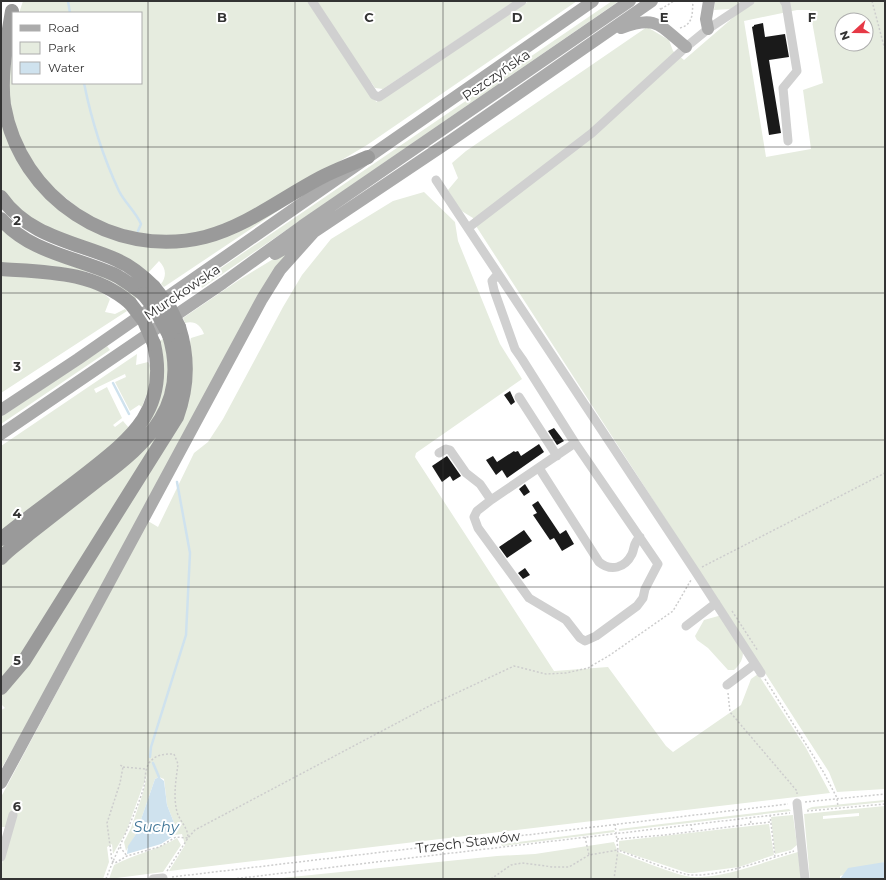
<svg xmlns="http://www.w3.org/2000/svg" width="886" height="880" font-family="Montserrat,sans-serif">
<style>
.green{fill:#e6ecdf;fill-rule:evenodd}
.water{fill:#cfe2ee}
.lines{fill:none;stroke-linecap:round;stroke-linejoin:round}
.stream{stroke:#cfe2ee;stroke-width:2.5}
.building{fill:#1a1a1a}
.path{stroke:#cdcdcd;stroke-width:1.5;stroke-dasharray:2 2;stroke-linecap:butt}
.minor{stroke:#d0d0d0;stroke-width:9}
.major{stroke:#ababab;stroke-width:12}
.highway{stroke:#9a9a9a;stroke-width:14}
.highway-bridge{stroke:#9a9a9a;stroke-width:14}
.grid{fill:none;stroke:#333;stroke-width:1;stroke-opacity:0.55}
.labels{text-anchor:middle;stroke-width:4;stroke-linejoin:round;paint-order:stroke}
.street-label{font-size:14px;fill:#333;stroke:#fff}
.water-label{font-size:15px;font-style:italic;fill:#3f7597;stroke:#fff}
.grid-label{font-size:13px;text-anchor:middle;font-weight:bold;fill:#333;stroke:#fff;stroke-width:4;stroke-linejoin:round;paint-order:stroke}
</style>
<rect width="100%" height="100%" fill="#fff"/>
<path class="green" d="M23 1H515L383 89 375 88 371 82 376 102 529 1H577L367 145 266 205 207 232 157 238 96 222 42 179 16 131 8 91 13 38V83H141V13H19Z
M612 1H619L202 288 199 283Z
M715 1H885V789L837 792 829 772 476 226 473 218 460 210 448 190 458 178 452 163 466 151 647 27 669 40 673 51 684 60 736 15 732 9 714 10ZM797 10H810L823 83 803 90 811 149 766 157 744 21ZM842 20H866V44H842Z
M1 105 49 200 157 246 285 206 164 287 161 284C167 276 166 268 159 261L148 273 35 224 1 191Z
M424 192 455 222 458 241 500 344 522 379 416 453 415 457 554 671 608 667 666 746 673 752 741 705 751 679 758 674 806 748 830 793 169 871 185 845 182 834 175 835 176 828 167 805 164 779 159 777 155 779 136 834 126 851 124 842 131 828 143 793 147 775 126 832 113 854 112 844 107 847 109 862 103 879H1V867L15 816 5 827H1V797L148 521 158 527 194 453 208 442 223 419 283 307 302 275 331 239 393 201Z
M1 226 108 276 138 297 134 300 115 283 89 272 1 263Z
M293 247 16 743 1 769V710L5 708 1 704V694L166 445 191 338 204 334C201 325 194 320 185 323L183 318 239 280Z
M1 274C30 277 90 278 110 299L105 312 115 314 125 309 127 311 1 393Z
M165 338 168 350V387L153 424 1 551V547L7 541 141 433 159 341Z
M107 346 110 350 1 424V417Z
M137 354 136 365 148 362 152 369 148 397 146 396 142 407 139 405 130 411 115 382 126 377 125 374 94 389 96 393 107 387 122 418 113 425 115 427 123 421 129 428 115 443 1 532V446Z
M174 411 25 650 1 682V564Z
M722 615C734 634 755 651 734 670H728L708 648 697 640 695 636 704 620Z
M885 800V802L805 810 812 807Z
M885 806V862L840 876V879H810L804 814ZM859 813V816L823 819V816Z
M789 809 791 811 619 831V829Z
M793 815 797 845 791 850 775 854 771 817Z
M769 824 774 855 739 867 694 873H688L619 850V841Z
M614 830 615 832 502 846 501 844Z
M177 838 181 845 163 872 109 879 114 865C135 854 157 850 177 838Z
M614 842 618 852C631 857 679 876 691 877 724 879 766 861 798 852L801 879H272L497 856 535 854Z"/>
<path class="water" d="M159 777 164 781 167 805 176 828 175 835 161 844 127 854 128 846 136 834 155 779Z
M885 862V879H840L848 868Z"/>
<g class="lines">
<path class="stream" d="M68 1 70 13
M84 83C91 118 104 159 119 191 125 203 136 212 141 224L138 231
M113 383 129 414
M150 757 151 747 186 635 190 553 177 482
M153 763 159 777"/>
</g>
<path class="building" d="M763 23 765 37 785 34 789 57 769 60 781 133 769 135 752 27 754 26V25Z
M510 391 515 402 511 405 504 395Z
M554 428 564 441 557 445 548 431Z
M539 444 544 452 507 478 502 470 496 475 486 460 493 456 497 462 514 451 515 452 518 451 521 456Z
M447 456 461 476 453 481 450 476 442 482 432 466Z
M525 484 530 492 524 496 519 489Z
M538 501 560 534 566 530 574 544 562 551 554 538 550 540 533 515 537 513 532 505Z
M524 530 532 541 507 558 499 547Z
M525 568 530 575 523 579 518 573Z"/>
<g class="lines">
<path class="path" d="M872 1 885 50
M660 8 665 17
M661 9 674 1
M680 28C694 24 692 13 693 1
M702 567 885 473
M732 611 758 651
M765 679 824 773 837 798 838 807
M728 693 730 712 797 791V794
M123 767 146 769
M805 802 885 794
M807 811 885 804
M770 815 775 857
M750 817 751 824 771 822
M615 824 618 850C640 858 663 868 685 874 712 880 767 859 794 851
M691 824 692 832
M585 837 589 855
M617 839 665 835 751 824
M120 847 127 856
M167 871 188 838 195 830 431 705 514 666 546 674 566 673 588 668 610 655 673 611 691 580
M172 877 788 804
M106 879C117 849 133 821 143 790 146 781 144 771 149 763 156 754 164 754 174 754L178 764C176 780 173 796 177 812 180 822 188 827 188 838L176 837 159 847 127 856 115 863 112 861 107 823 120 783 123 767 119 764
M233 879 790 813
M491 879 511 865 522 863 553 867H569L589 855 618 850 614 879"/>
<path class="minor" d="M312 1 374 95 379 97 522 1
M784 1 786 4 797 71 783 88 788 141
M436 180 695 571 761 673
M468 228 592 133 686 47 708 29 750 1
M497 275 492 281 494 290 515 349 522 359 575 443 658 564 645 589 643 598 637 606 596 636 585 641 580 638 566 620 529 598 478 528 474 517 477 511 491 500 575 443
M519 397 557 456
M439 453 446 449 450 450 466 473 480 484 491 500
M539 468 599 562C611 572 625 568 632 554 635 547 633 543 640 537
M686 626 716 603
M727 685 755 664
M797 803 805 879
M1 857 13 815
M153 879 163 878V879"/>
<path class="major" d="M621 28C657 15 659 25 686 47
M708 29 706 19 709 1
M275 254 314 232 453 139 652 1
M1 410 78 359 593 1
M1 434 223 283 302 226 630 1
M1 783 262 299 280 270 314 232"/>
<path class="highway" d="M12 11C7 42 0 74 4 105 20 198 113 260 205 237 247 226 282 198 320 178 335 170 352 164 368 157
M1 197C29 237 76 242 117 260 131 266 143 276 154 287
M1 219C30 252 74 257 113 274 124 279 133 287 143 294
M1 269C46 272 94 271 130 303
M1 539C28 517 56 497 83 476 130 439 169 411 154 344
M1 558C9 549 20 542 29 534 52 516 75 498 98 480 149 442 190 404 169 335
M1 688 24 661 177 417C188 387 189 358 179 327"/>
<path class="highway-bridge" d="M154 287 169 306 179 327
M143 294 155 309 169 335
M130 303 144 321 154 344"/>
</g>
<path class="grid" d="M148 1V879M295 1V879M443 1V879M591 1V879M738 1V879M1 147H885M1 293H885M1 440H885M1 587H885M1 733H885"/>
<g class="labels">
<g class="street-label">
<text transform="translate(496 75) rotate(-35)" y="5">Pszczyńska</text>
<text transform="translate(182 292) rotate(-34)" y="5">Murckowska</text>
<text transform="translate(468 842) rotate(-7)" y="5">Trzech Stawów</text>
</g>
<g class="water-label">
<text x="156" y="832">Suchy</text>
</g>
</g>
<g class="grid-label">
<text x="222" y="22">B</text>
<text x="369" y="22">C</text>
<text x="517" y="22">D</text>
<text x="664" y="22">E</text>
<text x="812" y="22">F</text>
<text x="17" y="225">2</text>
<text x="17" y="371">3</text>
<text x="17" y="518">4</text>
<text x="17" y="665">5</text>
<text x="17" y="811">6</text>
</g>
<rect width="886" height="880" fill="none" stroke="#333333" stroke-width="4"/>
<rect x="12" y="12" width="130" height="72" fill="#ffffff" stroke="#adadad"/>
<rect x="20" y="25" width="20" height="6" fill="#ababab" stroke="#adadad"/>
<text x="48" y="32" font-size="12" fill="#333333">Road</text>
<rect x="20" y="42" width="20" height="12" fill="#e6ecdf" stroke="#adadad"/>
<text x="48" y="52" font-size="12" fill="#333333">Park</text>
<rect x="20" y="62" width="20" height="12" fill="#cfe2ee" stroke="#adadad"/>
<text x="48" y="72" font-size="12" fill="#333333">Water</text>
<g transform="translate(854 32) rotate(249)"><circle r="19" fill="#ffffff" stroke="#adadad"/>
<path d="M0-3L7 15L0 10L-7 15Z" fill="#e63946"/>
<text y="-6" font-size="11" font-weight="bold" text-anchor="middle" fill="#333333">N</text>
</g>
</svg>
